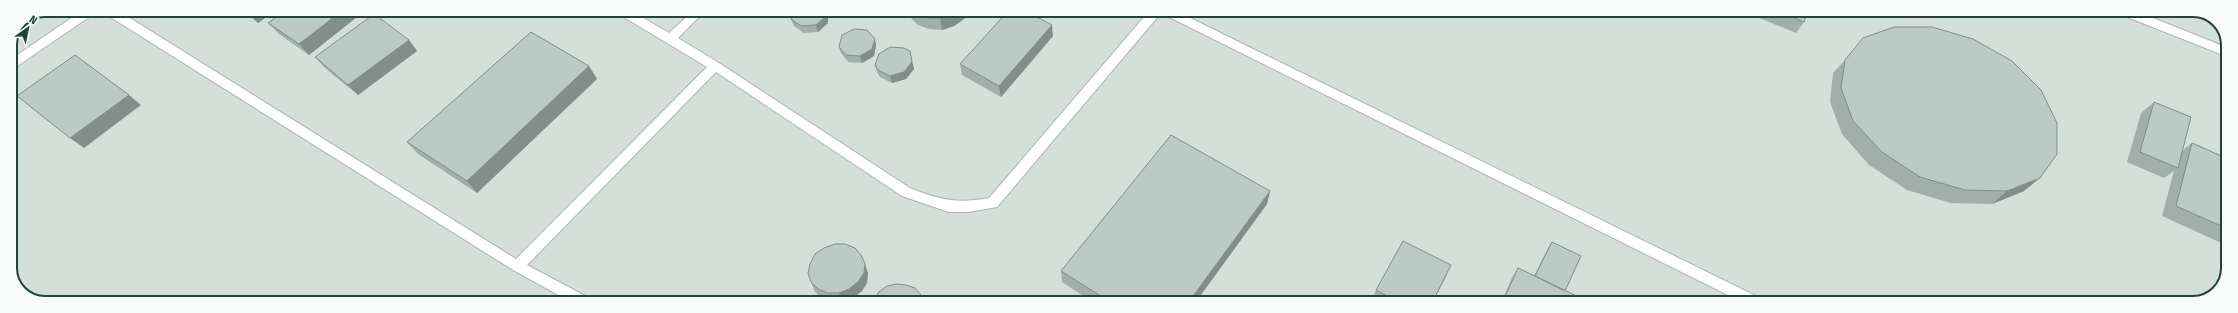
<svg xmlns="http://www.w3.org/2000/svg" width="2238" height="313" font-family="'Fira Sans Condensed',sans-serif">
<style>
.built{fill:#d4dfda}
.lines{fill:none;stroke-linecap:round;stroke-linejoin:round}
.service-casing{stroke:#a8b8b2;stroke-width:2}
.service{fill:#fff;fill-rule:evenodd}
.wall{fill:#a1aea9}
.shaded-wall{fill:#838d89}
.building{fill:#bbcac4;stroke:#838d89}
.rim{fill:none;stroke:#24423a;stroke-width:2}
</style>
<rect width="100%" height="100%" fill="#e6efeb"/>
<path class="built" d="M45 10H2197L2218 20 2228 41V272L2216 294 2193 303H41L20 293 10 272V45L20 20Z"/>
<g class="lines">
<defs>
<path id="service" d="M83 10H97L95 13 10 71V60Z
M102 10H117L516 259 707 67 617 13 616 10H630L669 33 694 10H706L678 38 719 63 910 188C940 200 958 204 989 198L1150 10H1174L1762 299 1763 303H1744L1161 13 997 207 968 212H949L902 196 716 72 527 265 591 299 592 303H573L513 270 104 13Z
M2116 10H2133L2228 48V57L2117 13Z"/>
</defs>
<use href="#service" class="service-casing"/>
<use href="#service" class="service"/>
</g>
<path class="wall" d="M241 10H276L258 23Z
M286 10H359L362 13 309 55 279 34 268 23Z
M792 10H828V23L818 32 804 33 794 26 791 19Z
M908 10H970L964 19 954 26 942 30 929 29 918 25 911 18Z
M1740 10H1808L1804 22 1796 33Z
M1053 36 1001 97 962 75 960 64Z
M409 40 417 51 358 95 325 68 315 57Z
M876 45 874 56 862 63 848 62 841 53 839 47Z
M910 51 914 69 906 79 892 83 880 77 877 72 875 65Z
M1845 60 2024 191 1992 204 1951 203 1907 190 1869 165 1842 134 1830 102 1833 73Z
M589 66 597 79 477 193 418 154 407 142Z
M2154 102 2183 150 2192 143 2228 159V246L2162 216 2174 171 2164 178 2127 162 2141 113Z
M1270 191 1267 204 1195 303H1094L1062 282 1061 271Z
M1552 242 1565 291 1581 303H1501L1512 278 1518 268 1534 276 1548 248Z
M861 255 868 273 867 283 862 291 853 298 842 302H832L822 298 815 292 811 282Z
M1447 275 1432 303H1379L1372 299 1376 290Z"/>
<path class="shaded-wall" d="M250 10H276L258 23 248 12Z
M343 10H359L362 13 309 55 299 44Z
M826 10H828V23L818 32 816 25Z
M959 10H970L964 19 954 26 942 30 940 18Z
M1052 25 1053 36 1001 97 999 86Z
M875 39 876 45 874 56 862 63 860 56Z
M409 40 417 51 358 95 348 85Z
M912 62 914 69 906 79 892 83 890 76Z
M589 66 597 79 477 193 467 181Z
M129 95 141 105 84 148 70 138Z
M2040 178 2024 191 1992 204 2007 191Z
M1270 191 1267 204 1195 303H1188Z
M865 264 868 273 867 283 862 291 853 298 842 302 839 293Z"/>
<path class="building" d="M286 10H343L299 44 268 23Z
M792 10H826V16L816 25 801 26 791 19Z
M912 10H959L952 15 940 18H927L916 14Z
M1009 10H1024L1052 25 999 86 960 64Z
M1776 10H1808L1804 22Z
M374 14 409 40 348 85 315 57Z
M1894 27H1932L1973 39 2012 61 2041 90 2057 123V154L2040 178 2007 191 1965 190 1920 177 1882 152 1853 121 1841 88 1845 60 1863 38Z
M854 29 867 30 875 39 872 49 860 56 846 55 839 47 842 35Z
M531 32 589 66 467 181 407 142Z
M890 47 904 48 910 51 912 62 904 72 890 76 878 70 875 65 879 54Z
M75 55 129 95 70 138 17 96Z
M2154 102 2191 117 2178 168 2140 152Z
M1171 135 1270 191 1188 303H1112L1061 271Z
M2192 143 2228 159V229L2176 206Z
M1403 241 1451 265 1432 303H1401L1376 290Z
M1552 242 1581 256 1565 291 1535 276Z
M835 244H845L855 248 861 255 865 264 864 273 858 282 849 289 839 293H828L818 289 811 282 808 273 810 264 815 254 824 248Z
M1518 268 1583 299 1581 303H1502Z
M896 284 906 285 915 288 921 295 923 303H872L873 301 879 292 887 286Z"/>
<path d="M0 0H2238V313H0ZM45 17H2193A28 28 0 0 1 2221 45V268A28 28 0 0 1 2193 296H45A28 28 0 0 1 17 268V45A28 28 0 0 1 45 17Z" fill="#f7fbf9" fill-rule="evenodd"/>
<path class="rim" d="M45 17H2193A28 28 0 0 1 2221 45V268A28 28 0 0 1 2193 296H45A28 28 0 0 1 17 268V45A28 28 0 0 1 45 17Z"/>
<g transform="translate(28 28) rotate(33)" stroke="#f7fbf9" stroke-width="3" paint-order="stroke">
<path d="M0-3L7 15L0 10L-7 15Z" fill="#24423a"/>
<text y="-6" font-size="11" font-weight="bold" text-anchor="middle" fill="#24423a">N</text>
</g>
</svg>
